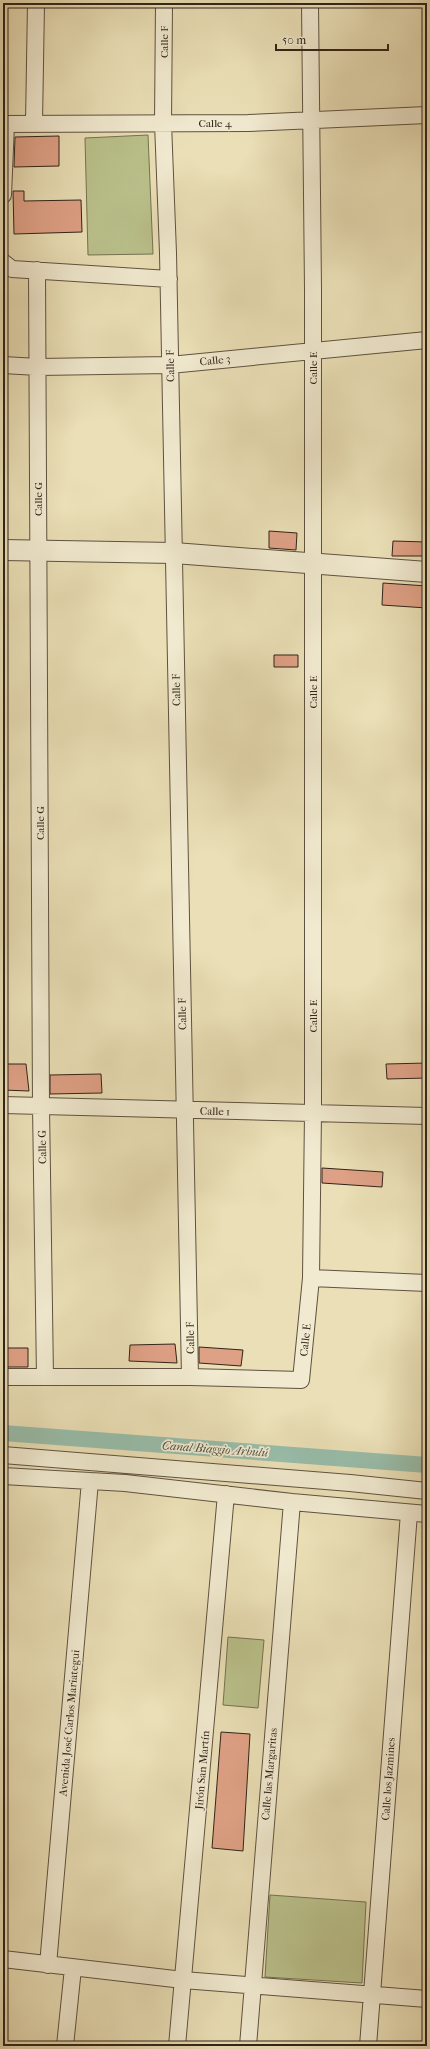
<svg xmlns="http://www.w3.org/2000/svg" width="430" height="2049" font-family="'IM FELL French Canon',serif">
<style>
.green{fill:#bac18b;stroke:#767252}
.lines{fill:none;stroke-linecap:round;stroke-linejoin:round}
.canal{stroke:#98bdaa;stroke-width:16}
.building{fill:#dfa186;stroke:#312319}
.minor-casing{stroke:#5f5240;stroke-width:18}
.tertiary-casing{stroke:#5f5240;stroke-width:22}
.minor{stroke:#f1ead0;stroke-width:16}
.tertiary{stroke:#f1ead0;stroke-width:20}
.labels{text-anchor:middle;stroke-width:3.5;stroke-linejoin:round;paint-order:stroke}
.street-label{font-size:11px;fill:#312319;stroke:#f1ead0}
.water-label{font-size:12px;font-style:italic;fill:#505144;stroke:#f1ead0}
</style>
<rect width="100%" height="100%" fill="#eadfb6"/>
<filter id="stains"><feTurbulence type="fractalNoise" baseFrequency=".005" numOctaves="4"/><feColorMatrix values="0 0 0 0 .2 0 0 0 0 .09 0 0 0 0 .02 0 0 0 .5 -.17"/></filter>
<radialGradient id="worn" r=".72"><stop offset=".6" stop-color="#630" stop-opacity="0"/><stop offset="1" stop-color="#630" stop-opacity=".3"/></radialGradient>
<path class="green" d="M148 135 153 254 88 255 85 138Z
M228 1637 264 1640 258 1708 223 1705Z
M270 1895 366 1902 362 1983 265 1977Z"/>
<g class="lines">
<path class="canal" d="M3 1433 427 1465"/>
</g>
<path class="building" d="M59 136V166L14 167 15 137Z
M13 191H24V201L81 200 82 232 14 234Z
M269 531 297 533 296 550 269 548Z
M393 541 427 542V556H392Z
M383 583 427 586V608L382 605Z
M274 655H298V667H274Z
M427 1063V1078L387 1079 386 1064Z
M3 1064H26L29 1091 3 1090Z
M101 1074 102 1093 50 1094V1075Z
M322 1168 383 1172 382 1187 322 1183Z
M175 1344 177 1363 129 1361 130 1345Z
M199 1347 243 1350 241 1366 199 1363Z
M3 1348H28V1367H3Z
M221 1732 250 1734 243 1851 212 1848Z"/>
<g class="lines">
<defs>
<path id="minor" d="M164 3 163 123 168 253 190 1377
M34 123 36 3
M3 124 248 123 427 115
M3 195 6 124
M3 262 12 269 169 279
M37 270 41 1106 45 1377
M3 365 38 367 170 365 427 340
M3 1105 427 1116
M311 1278 427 1283
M3 1377H190L301 1380 311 1278 313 1113V289L310 3
M3 1455 350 1483 427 1491
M3 1476 125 1483 292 1502 427 1514
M3 1959 183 1980 427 1999
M48 1965 90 1481
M65 2046 73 1968
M177 2046 226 1494
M248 2046 292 1502
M368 2046 409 1513"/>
<path id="tertiary" d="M3 550 174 553 427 572"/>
</defs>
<use href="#minor" class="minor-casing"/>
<use href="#tertiary" class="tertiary-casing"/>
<use href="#minor" class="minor"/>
<use href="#tertiary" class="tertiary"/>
</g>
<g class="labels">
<g class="street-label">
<text transform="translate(164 42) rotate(-90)" y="4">Calle F</text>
<text x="215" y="127">Calle 4</text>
<text transform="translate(215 360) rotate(-6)" y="4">Calle 3</text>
<text transform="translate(170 366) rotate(-91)" y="4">Calle F</text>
<text transform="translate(313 368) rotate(-90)" y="4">Calle E</text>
<text transform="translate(38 499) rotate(-90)" y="4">Calle G</text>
<text transform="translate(176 690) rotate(-91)" y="4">Calle F</text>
<text transform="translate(313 692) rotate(-90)" y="4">Calle E</text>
<text transform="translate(40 823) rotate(-90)" y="4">Calle G</text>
<text transform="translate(182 1014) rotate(-91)" y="4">Calle F</text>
<text transform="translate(313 1016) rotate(-90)" y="4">Calle E</text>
<text transform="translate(215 1111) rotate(1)" y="4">Calle 1</text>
<text transform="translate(42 1147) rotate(-91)" y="4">Calle G</text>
<text transform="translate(190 1338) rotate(-91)" y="4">Calle F</text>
<text transform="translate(305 1340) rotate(-84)" y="4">Calle E</text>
<text transform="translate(69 1723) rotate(-85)" y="4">Avenida José Carlos Mariategui</text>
<text transform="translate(202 1770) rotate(-85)" y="4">Jirón San Martín</text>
<text transform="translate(269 1774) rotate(-85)" y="4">Calle las Margaritas</text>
<text transform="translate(388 1779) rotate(-86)" y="4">Calle los Jazmines</text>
</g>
<g class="water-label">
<text transform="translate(215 1449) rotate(4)" y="4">Canal Biaggio Arbulú</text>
</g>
</g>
<rect width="430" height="2049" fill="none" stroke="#eadfb6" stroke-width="16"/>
<rect x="4" y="4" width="422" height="2041" fill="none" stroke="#312319" stroke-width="2"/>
<rect x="8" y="8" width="414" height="2033" fill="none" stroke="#312319"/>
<path d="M276 44v6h112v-6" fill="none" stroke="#312319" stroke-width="2"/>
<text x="282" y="44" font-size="12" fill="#312319" stroke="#f1ead0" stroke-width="3" paint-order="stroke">50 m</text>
<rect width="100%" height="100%" filter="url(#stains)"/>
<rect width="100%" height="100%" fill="url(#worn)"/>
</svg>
